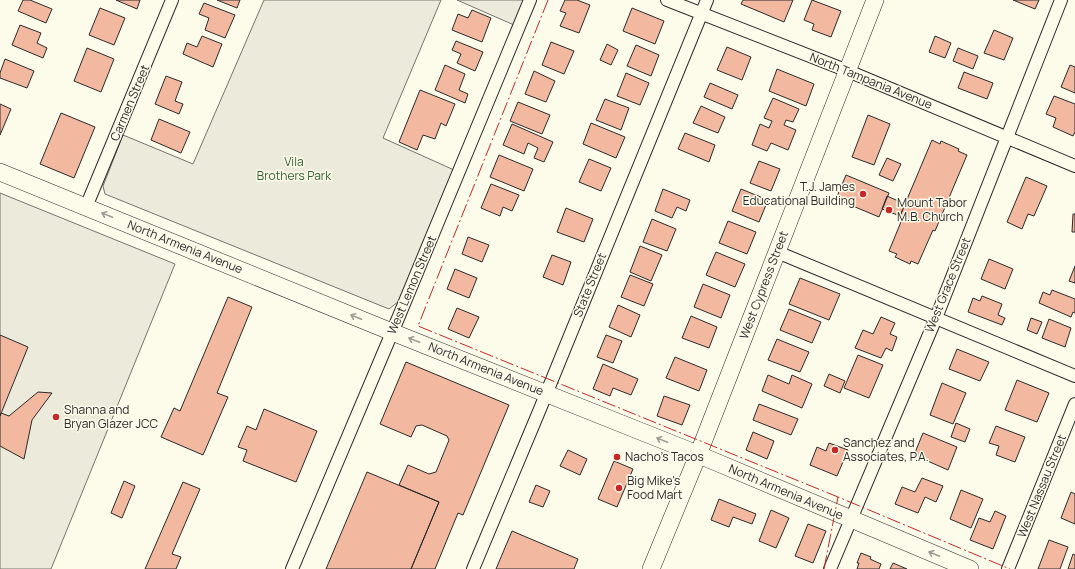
<svg xmlns="http://www.w3.org/2000/svg" width="1075" height="569" font-family="Manrope,sans-serif">
<style>
.green{fill:#ecebdb;stroke:#74746e}
.building{fill:#f2b8a0;stroke:#2b2b2b}
.lines{fill:none;stroke-linecap:round;stroke-linejoin:round}
.street-casing{stroke:#2b2b2b;stroke-width:14}
.secondary-casing{stroke:#2b2b2b;stroke-width:18}
.street{stroke:#fdfbea;stroke-width:12}
.secondary{stroke:#fdfbea;stroke-width:17}
.power{stroke:#c62828;stroke-width:1;stroke-dasharray:14 3 2 3;stroke-linecap:butt}
.oneway{stroke:#9e9d94}
.poi-dot{fill:#c62828;stroke:#fdfbea;stroke-width:1.5}
.labels{text-anchor:middle;stroke-width:3;stroke-linejoin:round;paint-order:stroke}
.street-label{font-size:12px;fill:#2b2b2b;stroke:#fdfbea}
.park-label{font-size:12px;fill:#34623c;stroke:#fdfbea}
.poi-label{font-size:12px;fill:#2b2b2b;stroke:#fdfbea;text-anchor:start}
</style>
<rect width="100%" height="100%" fill="#fdfbea"/>
<path class="green" d="M264 0H441L383 138 454 170 399 301 389 309 105 194 103 186 123 135 193 164Z
M457 0H524L514 25Z
M0 193 175 264 51 569H0Z"/>
<path class="building" d="M23 0H30L52 9 46 23 18 11Z
M116 0H140L137 9Z
M217 0H240L237 8Z
M565 0H577L590 5 579 33 560 26 566 13 560 11Z
M743 0H793L784 22 741 4Z
M812 0 841 11 831 37 812 30 814 24 804 20Z
M1013 0H1039L1035 9Z
M204 3 235 15 225 38 205 30 209 18 199 14Z
M100 8 125 18 114 45 89 35Z
M632 8 664 21 655 44 623 31Z
M472 10 491 18 482 42 452 30 458 14 468 18Z
M20 25 41 33 37 43 47 48 43 58 12 45Z
M994 30 1013 38 1004 60 984 53Z
M202 36 222 44 213 67 183 54 187 43 197 47Z
M935 36 951 43 945 58 929 52Z
M456 41 483 52 475 71 457 63 461 54 452 50Z
M551 42 574 51 564 74 542 65Z
M607 44 618 50 611 65 600 60Z
M636 45 659 55 651 76 627 66Z
M727 47 751 57 742 80 717 70Z
M87 48 114 59 101 92 74 81Z
M958 48 978 56 973 69 953 61Z
M5 59 34 71 27 88 0 78V73Z
M445 65 465 74 459 90 468 94 465 103 435 90Z
M1070 65 1075 67V93L1061 87Z
M777 69 814 84 806 106 769 91Z
M534 71 555 81 546 102 525 94Z
M964 72 993 83 987 99 958 88Z
M626 73 649 83 640 105 617 96Z
M166 76 182 82 175 101 183 104 179 114 155 104Z
M710 83 738 95 732 109 704 97Z
M420 90 455 104 446 126 441 123 435 139 423 135 417 150 399 142Z
M1054 96 1075 104V132L1073 136 1053 127 1056 118 1046 114Z
M773 98 799 109 793 122 786 120 784 125 796 130 788 150 771 143 767 151 752 145 760 124 769 128 772 121 764 118Z
M605 99 629 108 621 130 596 120Z
M518 102 550 115 542 134 510 121Z
M0 104 11 109 0 135Z
M701 106 725 117 718 133 693 123Z
M61 113 95 127 74 178 40 164Z
M868 115 890 124 874 165 852 157Z
M159 119 190 132 181 153 151 140Z
M591 123 625 137 616 158 583 144Z
M512 124 553 142 544 162 534 158 538 148 528 143 524 154 503 145Z
M685 133 715 145 709 162 678 149Z
M932 140 940 144 941 141 959 149 958 151 967 155 935 231 933 230 918 264 911 261 910 264 895 257 897 254 889 251 903 217 900 216Z
M499 155 533 169 524 191 490 177Z
M887 158 901 164 893 181 879 175Z
M589 159 611 168 601 191 579 182Z
M759 161 780 169 771 191 750 183Z
M846 175 889 193 879 217 836 199Z
M1026 177 1047 186 1034 216 1028 214 1022 229 1007 222Z
M491 184 519 195 512 211 503 207 500 216 481 208Z
M663 189 690 200 686 211 677 207 672 218 655 211Z
M741 189 768 200 759 222 732 211Z
M887 196 905 204 900 216 882 209Z
M566 208 593 219 584 242 557 232Z
M1073 214H1075V232H1072Z
M652 219 676 229 667 251 643 242Z
M728 221 756 232 747 254 719 243Z
M468 237 489 245 482 262 462 254Z
M640 246 662 255 651 281 630 272Z
M716 252 745 264 735 287 706 275Z
M552 255 571 262 563 285 543 277Z
M989 259 1013 269 1005 289 981 279Z
M1075 266V283L1069 281Z
M455 269 477 278 469 298 447 289Z
M630 275 653 284 644 306 621 297Z
M800 278 840 294 829 320 789 304Z
M703 284 730 295 721 318 694 307Z
M1052 290 1075 299V313L1073 312 1071 317 1039 303 1043 292 1050 295Z
M982 296 1002 304 998 315 1005 318 1002 325 968 312 973 298 980 301Z
M228 297 252 307 217 393 228 397 203 455 161 437 174 408 180 411Z
M618 305 640 315 631 337 609 327Z
M457 308 479 317 469 338 448 329Z
M789 309 821 322 812 343 780 330Z
M691 316 717 327 709 348 682 338Z
M881 317 895 323 890 334 897 337 892 351 886 348 881 358 855 348 863 330 873 334Z
M1031 318 1042 322 1037 334 1027 330Z
M1049 319 1071 328 1065 347 1042 338Z
M0 335 28 347 0 416Z
M606 335 622 341 613 363 597 357Z
M777 339 809 352 800 372 768 360Z
M957 349 989 362 980 381 949 369Z
M858 355 883 365 869 398 844 388Z
M675 357 707 370 699 391 666 378Z
M406 362 509 405 463 515 458 513 435 569H411L439 502 399 485 408 465 429 474 436 472 449 440 447 436 422 425 416 426 411 437 380 424Z
M603 364 638 379 631 395 613 388 610 396 593 389Z
M829 374 845 381 840 393 824 386Z
M768 375 789 384 792 375 812 384 802 408 762 391Z
M1017 380 1049 393 1037 422 1005 410Z
M942 383 966 393 953 424 930 415Z
M38 392 52 393 32 420 24 459 0 446V416L1 413 9 416Z
M664 396 690 405 682 425 657 416Z
M759 404 798 419 791 435 753 420Z
M264 409 317 431 296 482 243 461 247 450 238 447 247 426 256 430Z
M956 423 970 429 965 442 951 437Z
M996 426 1025 437 1015 462 996 455 999 446 989 443Z
M753 432 774 441 767 459 746 450Z
M923 433 957 447 948 470 914 455Z
M829 443 848 450 837 476 810 465 817 447 826 451Z
M568 450 587 459 580 475 560 466Z
M614 461 633 469 617 507 598 499Z
M367 472 439 502 411 569H326Z
M922 478 943 486 936 502 925 497 918 513 895 504 902 487 915 492Z
M124 481 135 486 122 518 111 513Z
M183 482 200 489 172 554 181 557 176 569H145Z
M536 485 550 491 543 507 529 502Z
M961 490 983 499 971 528 950 519Z
M1071 492 1075 494V524L1061 518Z
M719 499 756 514 752 524 733 517 729 527 711 520Z
M771 510 789 518 776 548 759 541Z
M995 511 1006 516 993 549 970 540 979 518 990 522Z
M808 524 826 531 813 563 795 556Z
M512 531 578 559 574 569H496Z
M1049 540 1068 547 1060 569H1038Z
M861 553 871 557 870 559 881 564 879 569H857L859 563H857Z
M1073 554 1075 555V569H1068Z
M893 563 907 569H890Z"/>
<g class="lines">
<defs>
<path id="street" d="M667 0 848 71 1075 166
M86 207 172 0
M777 252 1075 376
M292 569 399 316 530 0
M473 569 540 409 707 0
M830 569 936 318 1061 0
M1008 569 1075 404"/>
<path id="secondary" d="M0 172 392 332 685 449 970 569
M651 569 698 455 875 0"/>
</defs>
<use href="#street" class="street-casing"/>
<use href="#secondary" class="secondary-casing"/>
<use href="#street" class="street"/>
<use href="#secondary" class="secondary"/>
<path class="power" d="M548 0 418 326 838 497 1010 569
M824 569 838 497"/>
</g>
<defs><path id="oneway-shaft" d="M-6 0H5M1.5-3L5.5 0L1.5 3" fill="none" stroke-width="1.6" stroke-linecap="round" stroke-linejoin="round"/></defs>
<g class="oneway">
<use href="#oneway-shaft" transform="translate(107 215) rotate(-158)"/>
<use href="#oneway-shaft" transform="translate(356 317) rotate(-158)"/>
<use href="#oneway-shaft" transform="translate(414 340) rotate(-158)"/>
<use href="#oneway-shaft" transform="translate(662 440) rotate(-158)"/>
<use href="#oneway-shaft" transform="translate(934 554) rotate(-157)"/>
</g>
<g class="poi-dot">
<circle cx="863" cy="194" r="4"/>
<circle cx="889" cy="210" r="4"/>
<circle cx="56" cy="417" r="4"/>
<circle cx="835" cy="450" r="4"/>
<circle cx="617" cy="457" r="4"/>
<circle cx="619" cy="488" r="4"/>
</g>
<g class="labels">
<g class="street-label">
<text transform="translate(871 81) rotate(22)" y="4">North Tampania Avenue</text>
<text transform="translate(130 103) rotate(-67)" y="4">Carmen Street</text>
<text transform="translate(185 247) rotate(22)" y="4">North Armenia Avenue</text>
<text transform="translate(412 285) rotate(-67)" y="4">West Lemon Street</text>
<text transform="translate(590 285) rotate(-68)" y="4">State Street</text>
<text transform="translate(764 285) rotate(-69)" y="4">West Cypress Street</text>
<text transform="translate(948 285) rotate(-68)" y="4">West Grace Street</text>
<text transform="translate(486 369) rotate(22)" y="4">North Armenia Avenue</text>
<text transform="translate(1042 486) rotate(-68)" y="4">West Nassau Street</text>
<text transform="translate(786 492) rotate(23)" y="4">North Armenia Avenue</text>
</g>
<g class="park-label">
<text x="294" y="166">Vila<tspan x="294" dy="14">Brothers Park</tspan></text>
</g>
<g class="poi-label">
<text x="855" y="191" text-anchor="end">T.J. James<tspan x="855" dy="14">Educational Building</tspan></text>
<text x="897" y="207">Mount Tabor<tspan x="897" dy="14">M.B. Church</tspan></text>
<text x="64" y="414">Shanna and<tspan x="64" dy="14">Bryan Glazer JCC</tspan></text>
<text x="843" y="447">Sanchez and<tspan x="843" dy="14">Associates, P.A.</tspan></text>
<text x="625" y="461">Nacho's Tacos</text>
<text x="627" y="485">Big Mike's<tspan x="627" dy="14">Food Mart</tspan></text>
</g>
</g>
</svg>
